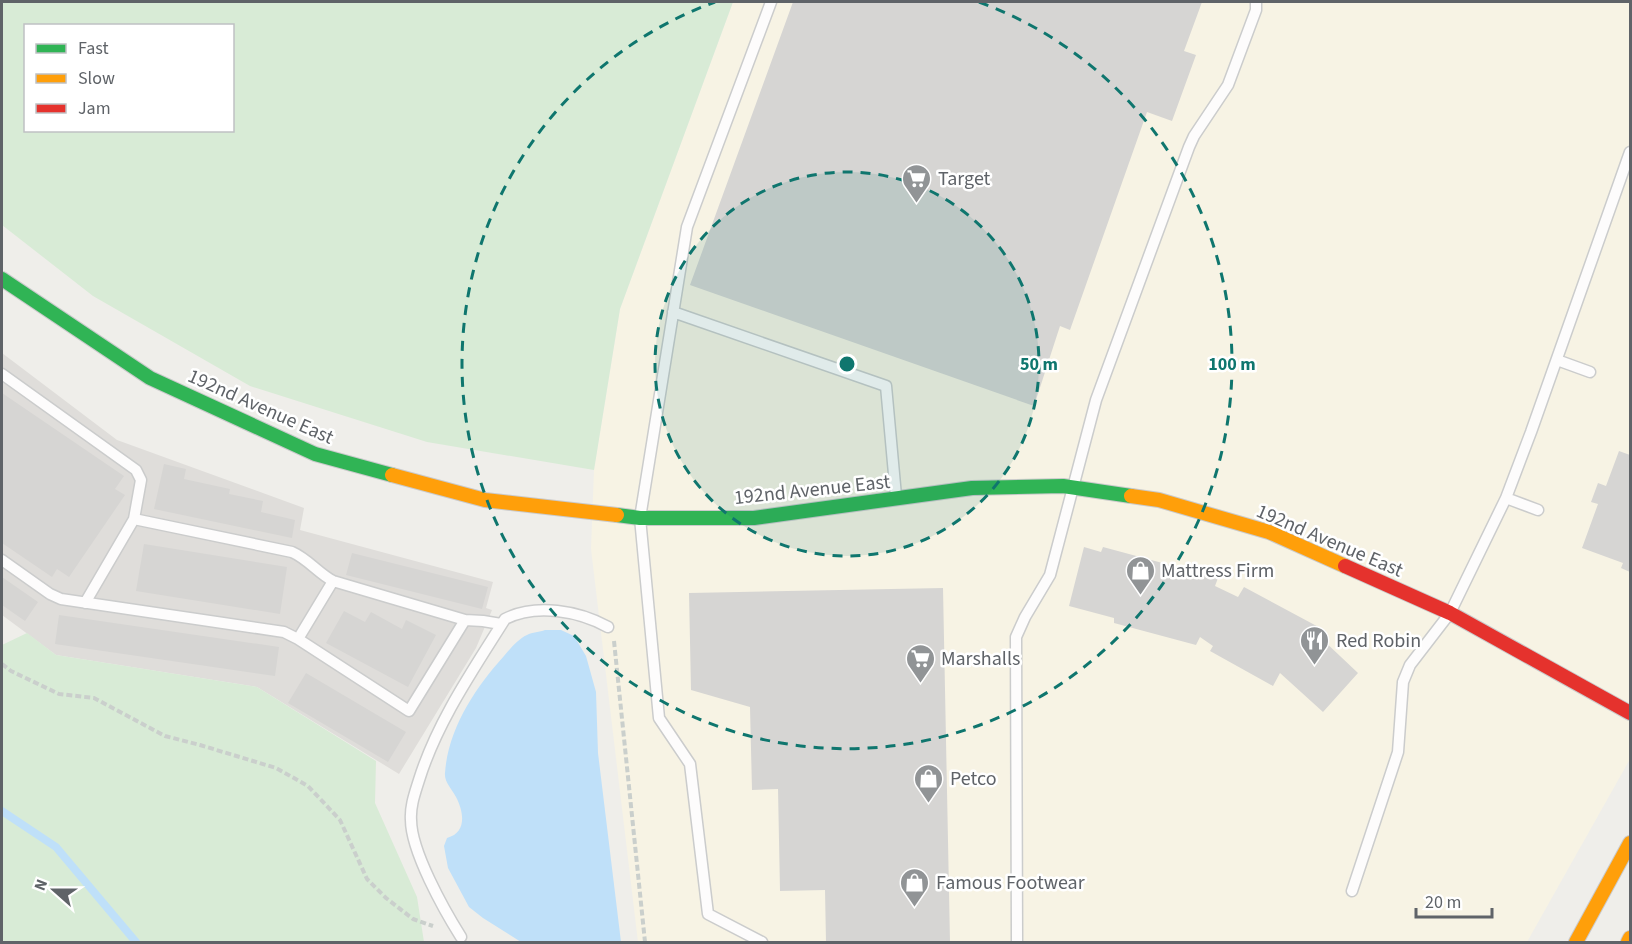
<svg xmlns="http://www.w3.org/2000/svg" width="1632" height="944" font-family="'Source Sans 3',sans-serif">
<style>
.commercial{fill:#f7f3e4}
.industrial{fill:#dfddda}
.green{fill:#d8ebd6;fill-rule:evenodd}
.water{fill:#bfe0f9}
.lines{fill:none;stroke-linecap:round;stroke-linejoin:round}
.stream{stroke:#bfe0f9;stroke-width:8}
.building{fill:#d6d5d3}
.lane-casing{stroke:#cbcccc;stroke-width:13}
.fast-casing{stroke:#cacacb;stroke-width:16}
.slow-casing{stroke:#cacacb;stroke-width:16}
.jam-casing{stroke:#cacacb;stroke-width:16}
.path{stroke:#cacfcc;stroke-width:4;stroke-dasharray:6 3;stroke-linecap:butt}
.lane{stroke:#fdfcfc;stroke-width:10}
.fast{stroke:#30b455;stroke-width:14}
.slow{stroke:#ff9f0a;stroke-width:14}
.jam{stroke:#e5322d;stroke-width:14}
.ring{fill:none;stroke:#0f766e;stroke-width:3;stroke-dasharray:10 8}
.labels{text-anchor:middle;stroke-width:5;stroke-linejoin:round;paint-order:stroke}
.poi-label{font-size:20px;fill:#5f6368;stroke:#fff;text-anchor:start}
.street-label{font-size:20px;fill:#5f6368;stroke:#fff}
.centre{fill:#0f766e;stroke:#fff;stroke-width:3}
.ring-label{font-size:18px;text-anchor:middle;font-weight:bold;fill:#0f766e;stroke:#fff;stroke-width:5;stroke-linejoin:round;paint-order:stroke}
</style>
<rect width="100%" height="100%" fill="#efeeea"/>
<path class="commercial" d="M733 2H1630V759L1527 942H638L591 549 594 470 620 309Z"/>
<path class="industrial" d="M2 353 117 440 304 508 300 530 493 582 486 608 492 610 476 648 399 774 257 687 56 655 2 615Z"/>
<path class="green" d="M2 2H733L620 309 594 470 427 442 250 386 93 296 2 225ZM26 26H232V130H26Z
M27 633 56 655 257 687 376 761 375 803 417 897 424 942H2V645Z"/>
<path class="water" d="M545 630H561L574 636 586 656 596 692 598 753 621 942H521L483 918 469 907 448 868 444 846 447 838C467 833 464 812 456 797 452 789 444 782 445 773 448 729 475 688 504 656 510 649 518 639 527 635 532 632 540 632 545 630Z"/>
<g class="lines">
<path class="stream" d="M2 811 56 847 136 942"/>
</g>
<path class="building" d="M793 2H1202L1184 51 1196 55 1172 121 1147 112 1070 330 1060 326 1034 406 690 285Z
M2 393 124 476 115 489 125 495 69 577 57 569 52 577 2 543Z
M1619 451 1630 455V572L1621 568 1623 563 1582 548 1598 504 1591 502 1598 483 1606 486Z
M164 464 186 469 184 479 230 489 229 494 263 501 261 512 295 520 292 538 154 509Z
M144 544 287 567 280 614 136 591Z
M1084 547 1101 552 1103 547 1218 578 1215 586 1238 597 1244 587 1326 631 1322 639 1358 673 1323 712 1280 673 1273 686 1210 651 1213 646 1200 637 1196 645 1114 623V618L1069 606Z
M352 553 488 587 482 609 346 575Z
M2 577 38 602 25 621 2 605Z
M943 588 950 942H826L825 890 780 891 778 789 752 790 750 707 691 690 689 593Z
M344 611 365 622 371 612 402 629 406 620 436 635 408 687 326 643Z
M59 615 279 647 275 676 55 644Z
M306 673 406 732 388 762 288 703Z"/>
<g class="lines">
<defs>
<path id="lane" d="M673 312 886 386 896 496
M1557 360 1590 372
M2 374 136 470 141 480 134 519 292 552C308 559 318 573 333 581L465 620 409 711 298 639 284 632 61 599 50 594 2 560
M1506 498 1538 510
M85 603 134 519
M465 620 483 621 501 624
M298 639 333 581
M1352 891 1398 752 1403 682 1410 665 1450 613 1506 498 1531 432 1630 152
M461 937C444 910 411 851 411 820 410 806 415 793 419 780 437 722 473 670 505 619 536 603 579 611 608 627
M762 942 708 914 690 764 659 718 640 518 687 227 771 2
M1017 942 1016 637 1025 617 1050 575 1096 400 1189 147 1194 136 1228 85 1256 10V2"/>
<path id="fast" d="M2 279 150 378 315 454 392 475
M617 515 640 518H754L972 488 1063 486 1131 496"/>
<path id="slow" d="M392 475 485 500 617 515
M1131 496 1159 500 1269 532 1345 566
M1576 942 1630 843
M1628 942 1630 938"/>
<path id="jam" d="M1345 566 1450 613 1630 713"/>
</defs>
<use href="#lane" class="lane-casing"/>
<use href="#fast" class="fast-casing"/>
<use href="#slow" class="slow-casing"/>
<use href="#jam" class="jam-casing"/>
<path class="path" d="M614 641 645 942
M2 664 11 671 59 694 94 698 165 736 200 745 276 768 308 786 340 820 367 879 386 898 413 919 433 926"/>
<use href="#lane" class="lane"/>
<use href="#fast" class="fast"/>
<use href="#slow" class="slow"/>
<use href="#jam" class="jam"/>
</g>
<circle cx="847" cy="364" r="192" fill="#0f766e" fill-opacity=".12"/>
<g class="ring">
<circle cx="847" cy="364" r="192"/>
<path d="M979 2A385 385 0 1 1 715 2"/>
</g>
<defs>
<symbol id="supermarket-pin" viewBox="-11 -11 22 30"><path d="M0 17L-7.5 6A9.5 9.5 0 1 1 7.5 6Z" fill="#919496" stroke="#fff"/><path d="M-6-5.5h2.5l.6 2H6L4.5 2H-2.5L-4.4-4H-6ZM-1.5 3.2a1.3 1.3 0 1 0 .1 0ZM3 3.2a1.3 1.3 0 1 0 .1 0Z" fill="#fff"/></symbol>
<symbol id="shop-pin" viewBox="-11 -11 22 30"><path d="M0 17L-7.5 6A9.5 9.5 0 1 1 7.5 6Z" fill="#919496" stroke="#fff"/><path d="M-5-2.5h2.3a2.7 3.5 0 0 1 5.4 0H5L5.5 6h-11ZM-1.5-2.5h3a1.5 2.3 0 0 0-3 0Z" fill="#fff"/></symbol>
<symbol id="restaurant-pin" viewBox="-11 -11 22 30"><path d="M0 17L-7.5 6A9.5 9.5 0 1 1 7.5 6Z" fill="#919496" stroke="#fff"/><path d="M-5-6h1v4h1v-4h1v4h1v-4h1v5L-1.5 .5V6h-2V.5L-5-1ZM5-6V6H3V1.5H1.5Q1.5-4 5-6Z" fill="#fff"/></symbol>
</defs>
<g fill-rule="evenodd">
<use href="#supermarket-pin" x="900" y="162" width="33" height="45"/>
<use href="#shop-pin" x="1124" y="554" width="33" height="45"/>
<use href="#restaurant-pin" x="1298" y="624" width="33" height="45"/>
<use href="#supermarket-pin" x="904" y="642" width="33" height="45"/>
<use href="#shop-pin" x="912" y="762" width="33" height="45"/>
<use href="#shop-pin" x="898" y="866" width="33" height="45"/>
</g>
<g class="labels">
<g class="poi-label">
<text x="938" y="185">Target</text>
<text x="1161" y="577">Mattress Firm</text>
<text x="1336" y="647">Red Robin</text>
<text x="941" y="665">Marshalls</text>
<text x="950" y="785">Petco</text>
<text x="936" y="889">Famous Footwear</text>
</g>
<g class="street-label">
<text transform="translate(261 406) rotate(24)" y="7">192nd Avenue East</text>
<text transform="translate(812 489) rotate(-6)" y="7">192nd Avenue East</text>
<text transform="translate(1330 540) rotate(23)" y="7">192nd Avenue East</text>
</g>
</g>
<circle cx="847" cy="364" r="9" class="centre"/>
<g class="ring-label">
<text x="1039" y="370">50 m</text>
<text x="1232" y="370">100 m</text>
</g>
<rect width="1632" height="944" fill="none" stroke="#5f6368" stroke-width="6"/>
<rect x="24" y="24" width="210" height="108" fill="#ffffff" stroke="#bfc1c3" stroke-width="1.5"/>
<rect x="36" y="44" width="30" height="9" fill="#30b455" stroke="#bfc1c3" stroke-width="1.5"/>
<text x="78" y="54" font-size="18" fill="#5f6368">Fast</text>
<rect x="36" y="74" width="30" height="9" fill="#ff9f0a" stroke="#bfc1c3" stroke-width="1.5"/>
<text x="78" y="84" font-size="18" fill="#5f6368">Slow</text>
<rect x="36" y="104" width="30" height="9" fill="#e5322d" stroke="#bfc1c3" stroke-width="1.5"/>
<text x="78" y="114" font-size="18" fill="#5f6368">Jam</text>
<g transform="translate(54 890) rotate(291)" stroke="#ffffff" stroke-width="4.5" paint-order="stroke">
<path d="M0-4.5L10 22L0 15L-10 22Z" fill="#5f6368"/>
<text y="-9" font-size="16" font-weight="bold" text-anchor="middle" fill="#5f6368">N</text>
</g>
<path d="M1416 908v9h76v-9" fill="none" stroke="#5f6368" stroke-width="3"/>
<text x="1425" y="908" font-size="18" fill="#5f6368" stroke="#ffffff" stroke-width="4.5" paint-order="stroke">20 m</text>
</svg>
